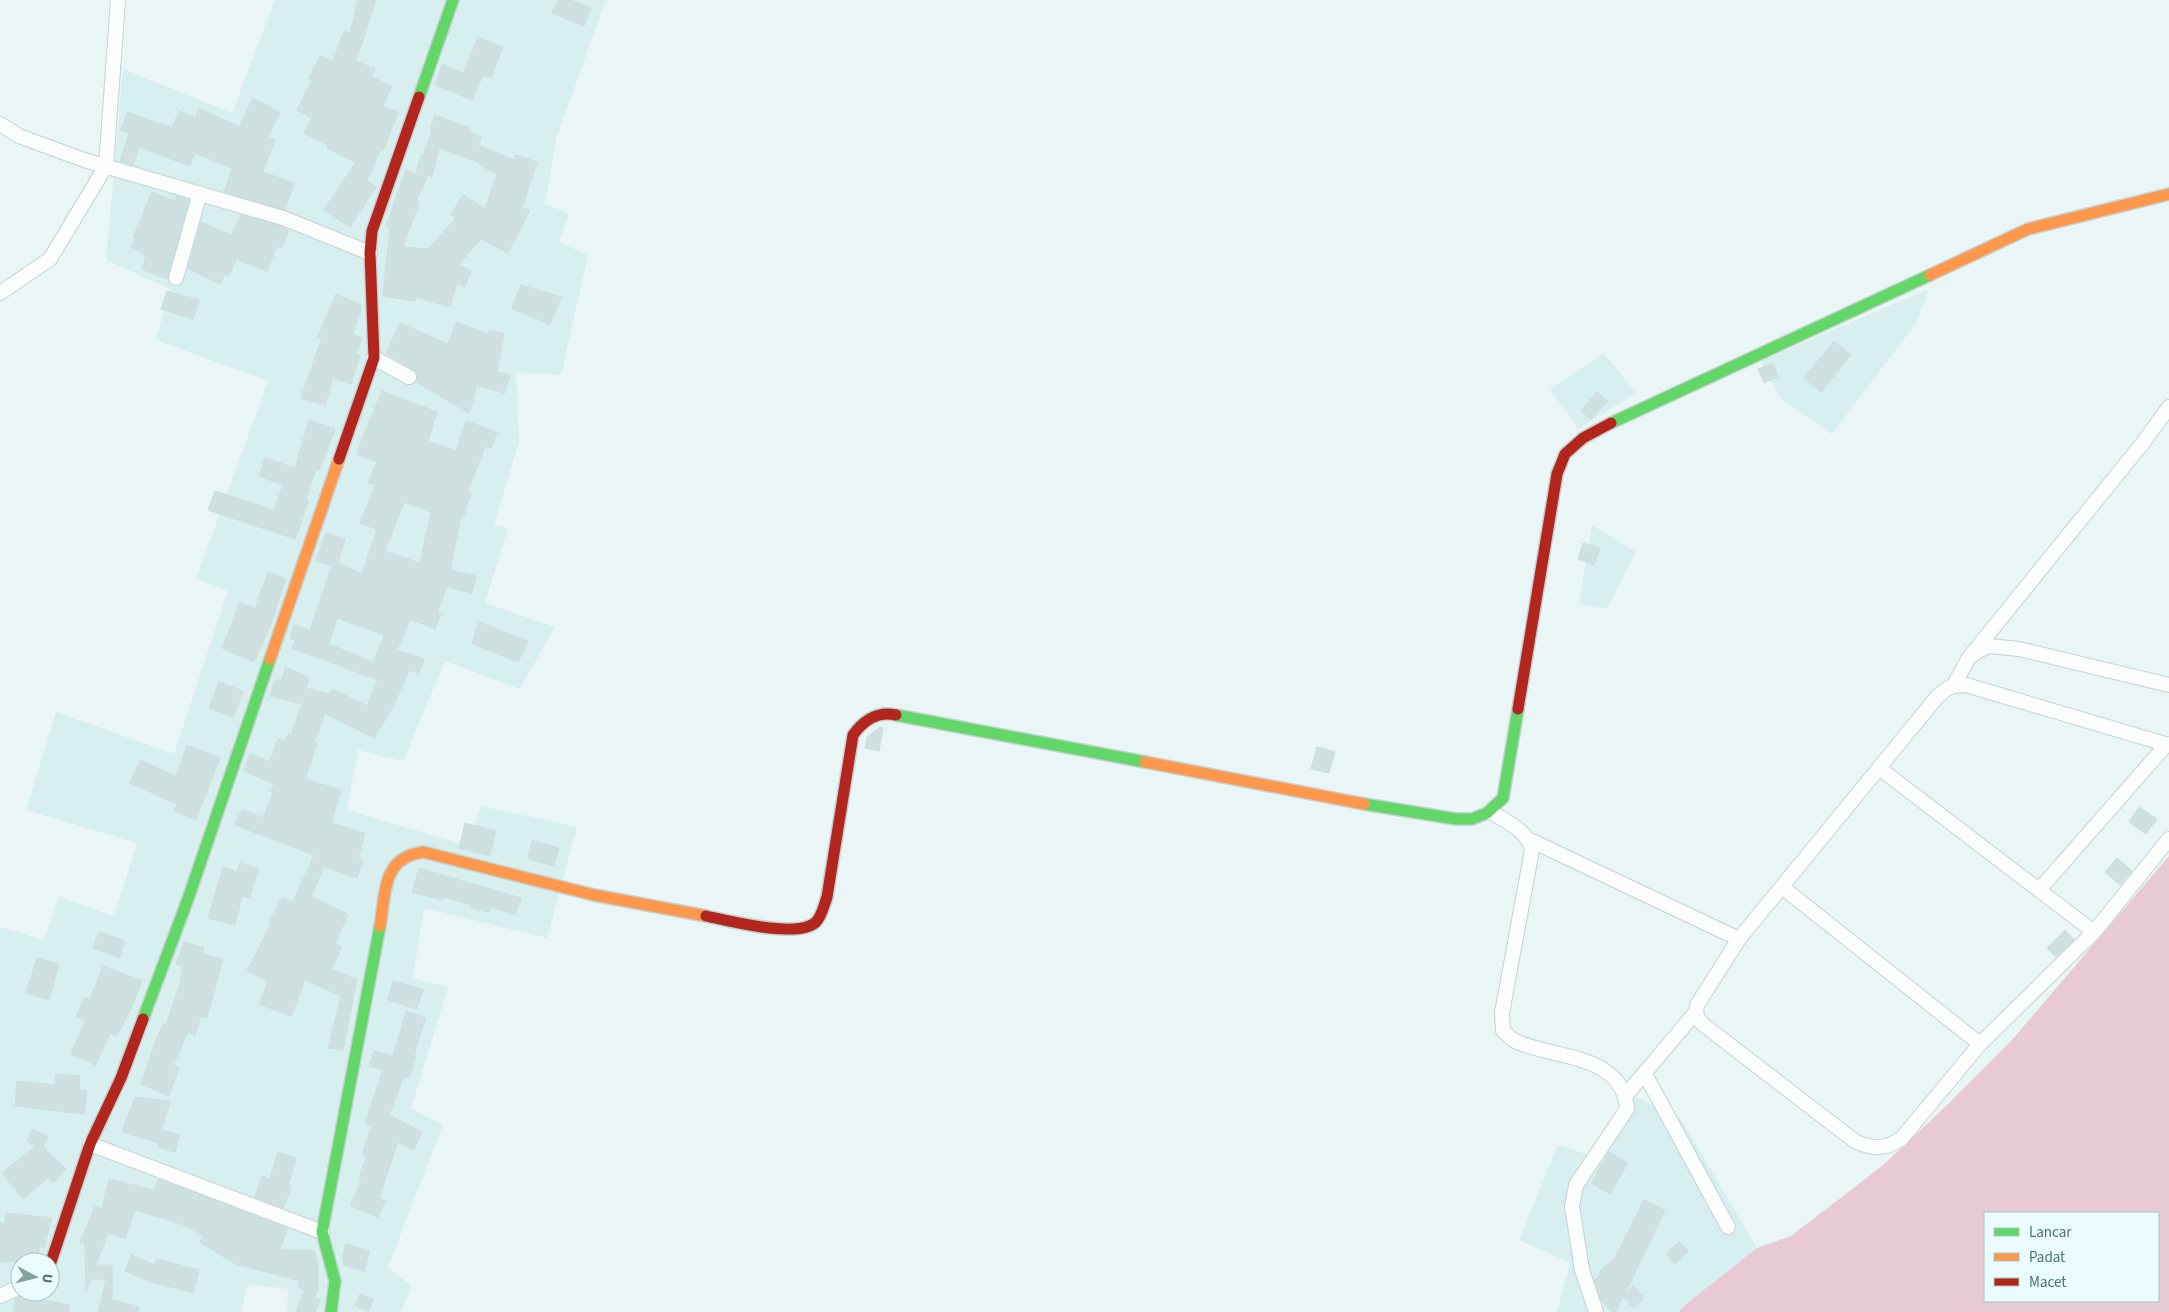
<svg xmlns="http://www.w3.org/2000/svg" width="2169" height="1312" font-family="'Source Sans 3',sans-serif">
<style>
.residential{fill:#d8eff0;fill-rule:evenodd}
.water{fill:#e7cad5;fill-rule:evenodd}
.building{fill:#cee0df;stroke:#ccdfde;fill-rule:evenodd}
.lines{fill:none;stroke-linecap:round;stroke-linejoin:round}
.street-casing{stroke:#c5d2d3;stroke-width:16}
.fast-casing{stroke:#c4d2d2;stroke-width:14}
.slow-casing{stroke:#c4d2d2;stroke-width:14}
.jam-casing{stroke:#c4d2d2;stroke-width:14}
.street{stroke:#fcfefe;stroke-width:14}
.fast{stroke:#63d668;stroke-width:11}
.slow{stroke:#ff974d;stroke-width:11}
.jam{stroke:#b3261e;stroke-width:11}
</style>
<rect width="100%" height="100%" fill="#eaf5f6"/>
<path class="residential" d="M275 0H606L556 139 545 204 569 213 559 242 588 255 561 375 516 372 519 442 494 525 508 528 485 603 555 627 520 689 445 661 403 761 358 750 347 810 468 846 481 806 577 827 547 938 424 908 413 979 448 987 411 1109 443 1125 388 1267 411 1286 401 1312H287L288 1289 248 1284 241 1312H0V927L44 940 59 897 114 916 137 843 26 810 56 712 174 754 228 590 196 579 268 381 156 340 170 289 106 260 123 69 232 113ZM20 1262H50V1292H20Z
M1929 289 1916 323 1832 434 1781 399 1761 361Z
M1604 353 1636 393 1578 429 1550 389Z
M1592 525 1636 552 1607 609 1579 604Z
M1631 1095 1681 1119 1757 1248 1685 1305 1679 1312H1557L1570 1263 1519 1240 1558 1145 1587 1154Z"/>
<path class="water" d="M2169 856V1312H1679L1685 1305 1757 1248 1791 1236 1851 1190 1883 1165 1943 1109 2011 1041ZM1985 1213H2158V1301H1985Z"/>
<path class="building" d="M358 0H376L356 61 375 69 372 77 392 86 383 106 398 112 383 151 380 150 367 181 376 187 374 190 350 227 324 210 356 162 326 148 328 145 304 133 312 118 297 110 312 80 309 78 320 56 333 62 344 31 350 33Z
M558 0H571L591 8 584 26 552 13Z
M478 37 503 47 491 78 483 75 472 100 435 85 442 64 464 73Z
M253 98 280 112 268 137 275 140 263 172 294 183 285 210 224 192 232 168 195 153 190 166 139 147 133 165 120 161 129 133 121 130 127 112 172 128 179 111 195 117 199 108 239 127Z
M435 115 470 128 468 132 481 137 478 145 514 160 516 155 537 162 522 208 530 210 508 253 481 239 458 265 471 271 465 287 457 283 450 307 415 297V301L383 296 390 228 386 226 406 169 416 174 421 155 423 156 432 131 430 130ZM439 148 480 163 479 165 497 174 485 209 463 195 451 214 456 218 428 249 403 247 419 203 416 202 428 175 432 177Z
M152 192 175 201 177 196 189 200 167 279 142 269 146 256 131 246 136 239 133 237Z
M241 215 280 226 289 231 282 248 277 246 267 271 236 259 229 276 225 274 221 284 188 269 201 222 231 235Z
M521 285 561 297 550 324 512 309Z
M167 291 199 300 193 319 161 309Z
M336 294 361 305V311L352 334 362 338 356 353 360 355 351 384 333 378 325 405 301 398 322 338 318 337Z
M457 322 488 335 489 330 504 333 497 372 510 375 505 393 477 386 469 413 416 382V372L386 353 400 323 448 344Z
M1834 341 1851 355 1821 392 1804 378Z
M1773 363 1778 377 1764 383 1758 369Z
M382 391 437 412 428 441 456 451 466 421 497 432 491 448 485 446 468 492 471 493 464 516 461 515 450 570 476 576 472 593 447 587 437 613 441 614 435 629 410 619 397 650 424 659 419 673 409 670 392 709 374 738 325 713 314 743 317 744 305 779 341 790 331 823 365 833 358 859 363 860 357 878 324 867 311 896 348 914 335 944 342 947 331 970 357 979 343 1050 328 1048 341 996 305 980 291 1016 259 1004 268 981 247 971 271 924 269 923 282 897 293 902 314 855 235 825 242 809 263 818 273 793 271 792 274 784 244 771 250 753 270 762 278 739 286 741 288 734 291 735 302 704 270 696 275 680 281 681 286 667 309 678 306 688 329 694 332 689 367 706 378 680 292 648 295 640 290 638 294 625 310 630 332 566 316 561 326 533 345 539 338 563 362 574 377 529 360 523 375 485 368 483 377 462 356 454ZM404 502 431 512 420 563 385 551ZM337 618 384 635 373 662 329 644Z
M1597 392 1608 401 1591 419 1581 411Z
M309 420 335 429 319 471 316 469 306 499 309 500 295 539 208 510 215 491 274 510 283 485 259 476 265 458 295 468Z
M1583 543 1600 548 1594 565 1578 559Z
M268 572 286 579 271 624 254 662 222 648 240 602 255 609Z
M479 622 528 641 518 662 472 644Z
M219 682 243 691 233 718 209 708Z
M880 727 883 728 879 751 865 748 867 737Z
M187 745 220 758 196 820 174 811 177 804 130 783 140 760 176 776Z
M1317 747 1335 752 1329 773 1311 769Z
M2139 807 2157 819 2146 834 2129 822Z
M465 823 496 831 490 856 459 848Z
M532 841 559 848 554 866 528 859Z
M2117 858 2132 871 2120 885 2105 872Z
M240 863 259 869 249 898 242 896 235 925 208 918 223 867 237 872Z
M419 868 521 898 515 915 491 907 489 912 471 908 472 905 443 897 442 900 412 892Z
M2065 930 2074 940 2056 957 2047 948Z
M99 932 125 941 119 958 93 948Z
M184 942 204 948 202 954 223 959 207 1018 201 1016 195 1035 188 1032 173 1065 179 1067 169 1096 141 1084 157 1037 163 1024 166 1025 179 987 183 966 176 964Z
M37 958 59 964 49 1000 26 993Z
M103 966 142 981 131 1009 117 1036 110 1033 96 1065 71 1054 85 1021 76 1016 85 997 90 1000Z
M393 981 423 989 417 1009 388 1000Z
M406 1011 426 1018 421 1031 414 1056 416 1057 409 1078 404 1076 389 1115 422 1132 414 1150 398 1142 379 1198 385 1201 378 1217 351 1206 362 1177H359L367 1156 362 1154 372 1126 365 1123 383 1070 369 1066 374 1051 393 1056Z
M56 1074 80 1076 79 1090 87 1091 84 1114 15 1106 17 1081 55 1085Z
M135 1097 170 1101 161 1130 180 1135 175 1152 158 1147 159 1143 122 1132Z
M32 1129 48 1136 43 1147 66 1169 53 1183 48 1178 23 1199 2 1173 36 1146 27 1142Z
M278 1152 296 1158 288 1185 292 1186 283 1208 255 1197 262 1176 270 1179Z
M1609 1152 1628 1163 1610 1194 1591 1183Z
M109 1179 154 1190 158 1179 287 1228 280 1250H314L318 1267V1290L314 1298 320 1300 315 1312H296L304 1290 298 1287 300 1281 235 1264 200 1242 204 1236 182 1224 135 1210 125 1239 108 1233 96 1265H112V1300L139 1307 138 1312H98L106 1279H91L86 1292 85 1243 80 1242 95 1206 102 1209Z
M1644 1200 1665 1210 1624 1296 1633 1286 1644 1298 1634 1308 1623 1297 1616 1312H1612L1601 1300 1594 1280 1601 1274 1599 1272 1615 1258Z
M6 1213 52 1218 44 1247 39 1246 38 1262H0V1223H5Z
M1679 1241 1688 1251 1675 1264 1666 1254Z
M346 1244 370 1251 364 1271 344 1265 342 1258Z
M131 1255 155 1265 156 1259 199 1270 193 1293 152 1282 125 1271Z
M360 1294 373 1299 369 1311 355 1306Z
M21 1296 69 1305V1312H13L15 1299Z"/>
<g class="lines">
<defs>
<path id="street" d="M0 124 19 136 84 160 283 218 370 253
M176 278 200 193
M0 293 50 259 106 166 118 0
M374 358 409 377
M1968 659 2142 444 2169 407
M1954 685 1968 659 1976 652 1989 646 2019 649 2169 685
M2169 745 1966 685C1951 685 1948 687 1937 697L1739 939 1697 1005C1695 1015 1697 1019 1705 1026L1856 1142C1874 1149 1884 1150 1901 1139L1980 1044 2094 932 2169 839
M1879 768 2094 932
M1491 812C1507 822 1528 831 1532 850L1502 1013 1503 1031C1507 1034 1511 1039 1515 1041 1553 1059 1623 1053 1627 1109L1576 1185 1572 1206 1582 1270 1596 1312
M1530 840 1739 939
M1782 887 1980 1044
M2039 890 2167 744
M1645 1074 1728 1227
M1626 1095 1695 1013
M90 1144 322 1232
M0 1296 20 1287"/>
<path id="fast" d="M419 97 453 0
M1611 423 1930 275
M896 715 1145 762
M1364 804 1456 819H1472L1487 813 1503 798 1518 709
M143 1019 188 899 270 659
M331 1312 335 1281 322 1232 380 926"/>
<path id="slow" d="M1930 275 2028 229 2169 194
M270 659 339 459
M1145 762 1364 804
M380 926C386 892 382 858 423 852L594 895 706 916"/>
<path id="jam" d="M339 459 374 358 370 253 372 231 419 97
M1518 709 1557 474 1565 454 1583 438 1611 423
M706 916C729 921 799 939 816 922 822 916 824 905 827 897L853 735C864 720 877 711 896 715
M50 1265 90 1144 121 1078 143 1019"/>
</defs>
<use href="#street" class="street-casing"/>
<use href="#fast" class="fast-casing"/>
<use href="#slow" class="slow-casing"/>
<use href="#jam" class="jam-casing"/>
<use href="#street" class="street"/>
<use href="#fast" class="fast"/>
<use href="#slow" class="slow"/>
<use href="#jam" class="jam"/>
</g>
<rect x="1984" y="1212" width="175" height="90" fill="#eafcff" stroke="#aac6c6"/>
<rect x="1994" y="1228" width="25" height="8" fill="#63d668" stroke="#aac6c6"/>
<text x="2029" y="1237" font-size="15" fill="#497570">Lancar</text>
<rect x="1994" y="1253" width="25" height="8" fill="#ff974d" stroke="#aac6c6"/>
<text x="2029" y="1262" font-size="15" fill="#497570">Padat</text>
<rect x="1994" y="1278" width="25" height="8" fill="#b3261e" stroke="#aac6c6"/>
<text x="2029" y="1287" font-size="15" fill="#497570">Macet</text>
<g transform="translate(35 1277) rotate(97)"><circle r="24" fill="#eafcff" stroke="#aac6c6"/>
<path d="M0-4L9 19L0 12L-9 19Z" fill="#81a29f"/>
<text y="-8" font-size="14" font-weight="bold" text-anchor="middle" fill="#497570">U</text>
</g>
</svg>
